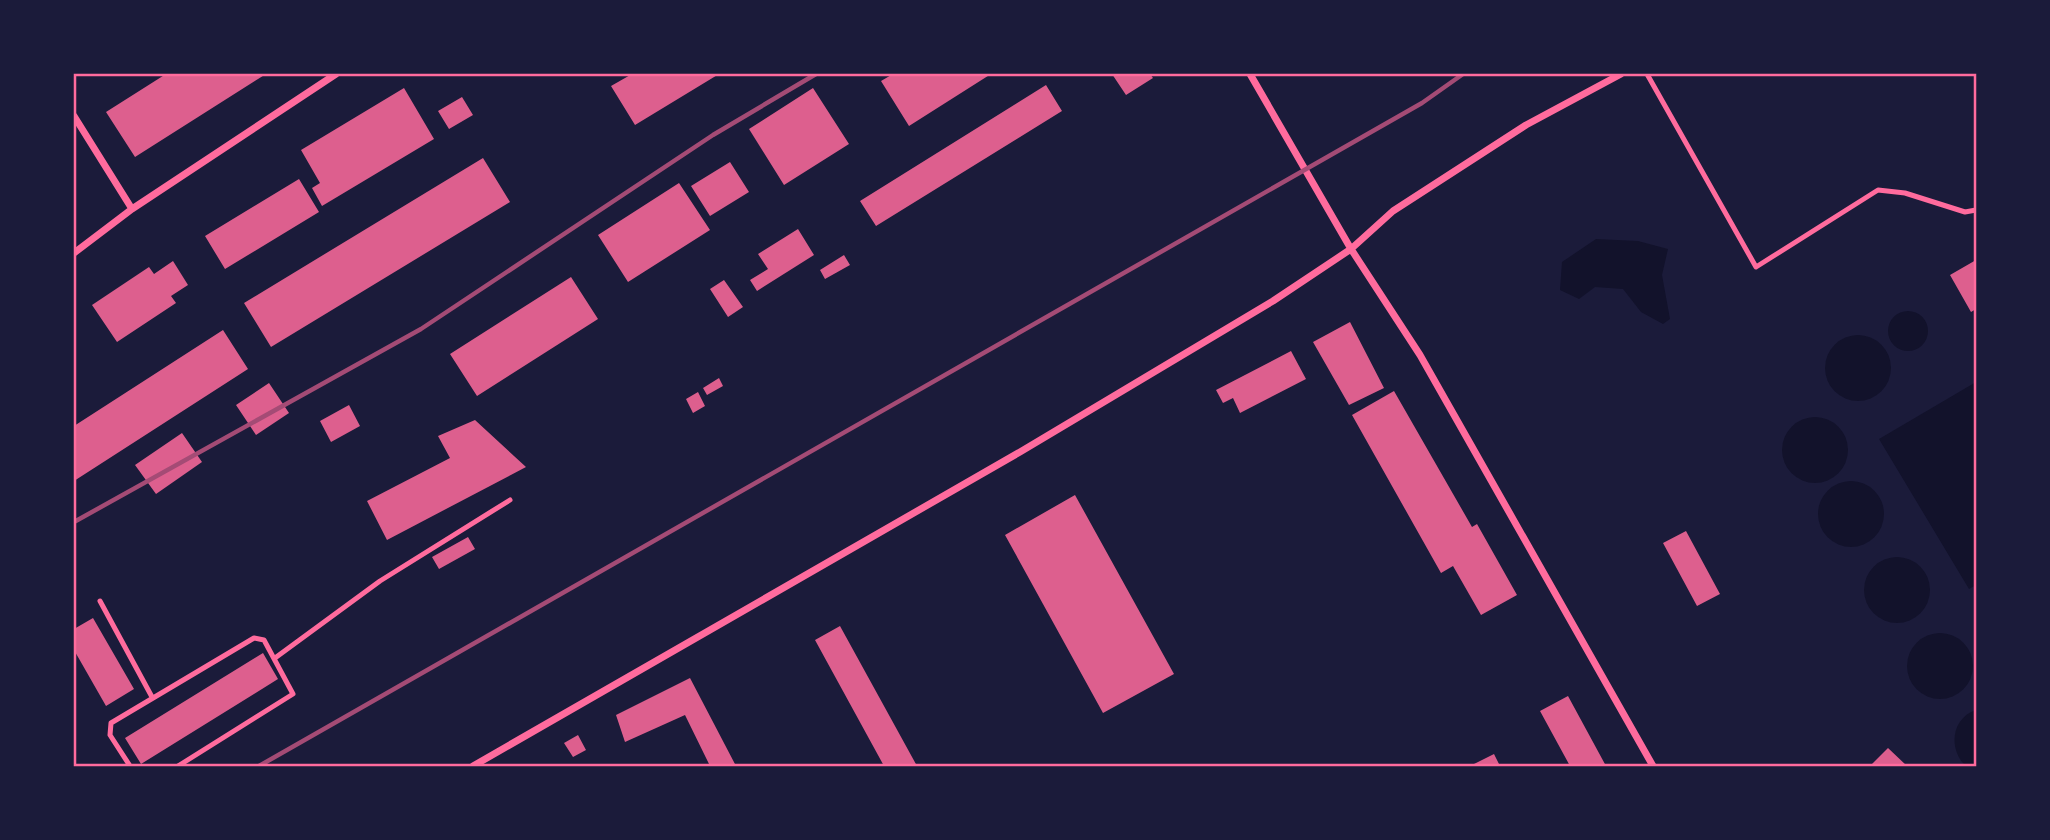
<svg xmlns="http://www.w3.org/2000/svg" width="2050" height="840" font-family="Commissioner,sans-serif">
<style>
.water{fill:#12122b}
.building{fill:#dd5f8e}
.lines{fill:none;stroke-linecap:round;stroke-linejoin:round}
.service{stroke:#ff6b9d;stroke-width:5}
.minor{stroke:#ff6b9d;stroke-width:7}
.rail{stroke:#a44b75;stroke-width:4.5}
.neatline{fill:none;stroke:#ff6b9d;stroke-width:2.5}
</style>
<rect width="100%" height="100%" fill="#1b1b3a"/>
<path class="water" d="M1596 239 1638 241 1668 249 1662 275 1670 319 1663 324 1641 312 1623 289 1595 287 1579 299 1560 290 1562 262Z
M1888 331a20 20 0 1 1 40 0a20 20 0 1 1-40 0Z
M1825 368a33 33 0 1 1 66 0a33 33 0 1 1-66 0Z
M1976 382V585L1969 589 1879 439Z
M1782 450a33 33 0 1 1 66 0a33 33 0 1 1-66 0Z
M1818 514a33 33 0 1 1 66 0a33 33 0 1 1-66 0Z
M1864 590a33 33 0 1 1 66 0a33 33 0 1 1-66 0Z
M1907 666a33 33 0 1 1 66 0a33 33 0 1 1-66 0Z
M1976 710V766H1966C1948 750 1951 718 1976 710Z"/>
<path class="building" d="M166 74H266L135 157 106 112Z
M632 74H719L635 125 611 86Z
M893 74H991L909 126 881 81Z
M1112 74H1150L1153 78 1126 95Z
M1046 85 1062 111 876 226 860 201Z
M404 88 434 139 322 206 312 188 320 183 301 150Z
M813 88 849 144 784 185 749 129Z
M462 97 473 115 449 129 438 111Z
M483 158 510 202 271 347 244 303Z
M730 162 749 192 710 216 691 186Z
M299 179 319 212 225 269 205 236Z
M679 183 710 230 628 282 598 235Z
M798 229 814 255 757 291 750 280 768 269 758 254Z
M844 255 850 265 825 279 820 270Z
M1976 260V309L1971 312 1950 275Z
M173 261 188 285 171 296 176 303 117 342 92 305 149 267 154 274Z
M571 277 598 319 477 396 450 354Z
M724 280 743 307 728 317 710 289Z
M1350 322 1384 388 1349 405 1313 342Z
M223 330 248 369 74 481V426Z
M1291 351 1306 379 1240 413 1233 398 1223 403 1216 390Z
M719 378 723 386 707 395 703 388Z
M269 383 289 413 256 435 236 405Z
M1394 391 1472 527 1477 524 1517 595 1481 615 1453 566 1441 573 1352 415Z
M698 392 705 406 693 413 686 399Z
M349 405 360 426 331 442 320 421Z
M475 420 526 467 387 540 367 501 450 458 438 436Z
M182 433 202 462 156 494 135 465Z
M1075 495 1174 674 1103 713 1005 535Z
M1686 531 1720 594 1697 606 1663 543Z
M468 537 475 549 439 569 432 557Z
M93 618 134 689 106 706 74 650V629Z
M840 626 917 766H884L815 640Z
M263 653 278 679 141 764 125 738Z
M690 678 736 766H710L685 715 625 742 616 715Z
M1568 696 1606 766H1570L1540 711Z
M578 735 586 750 573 757 564 743Z
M1888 748 1907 766H1870Z
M1494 754 1500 766H1470Z"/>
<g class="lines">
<path class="service" d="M1647 74 1756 267 1878 190 1905 193 1965 212 1976 210
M100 601 152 697
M275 658 380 581 510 500
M130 766 110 735 111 723 254 638 264 640 293 694 178 766"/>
<path class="minor" d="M1250 74 1351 249 1420 355 1653 766
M74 116 132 209
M74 253 132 209 336 74
M473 766 1020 452 1273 301 1351 249 1393 211 1526 125 1621 74"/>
<path class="rail" d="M74 522 421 329 713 135 816 74
M259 766 1422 103 1463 74"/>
</g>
<rect width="2050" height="840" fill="none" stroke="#1b1b3a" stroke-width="150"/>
<rect x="75" y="75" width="1900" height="690" class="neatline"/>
</svg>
